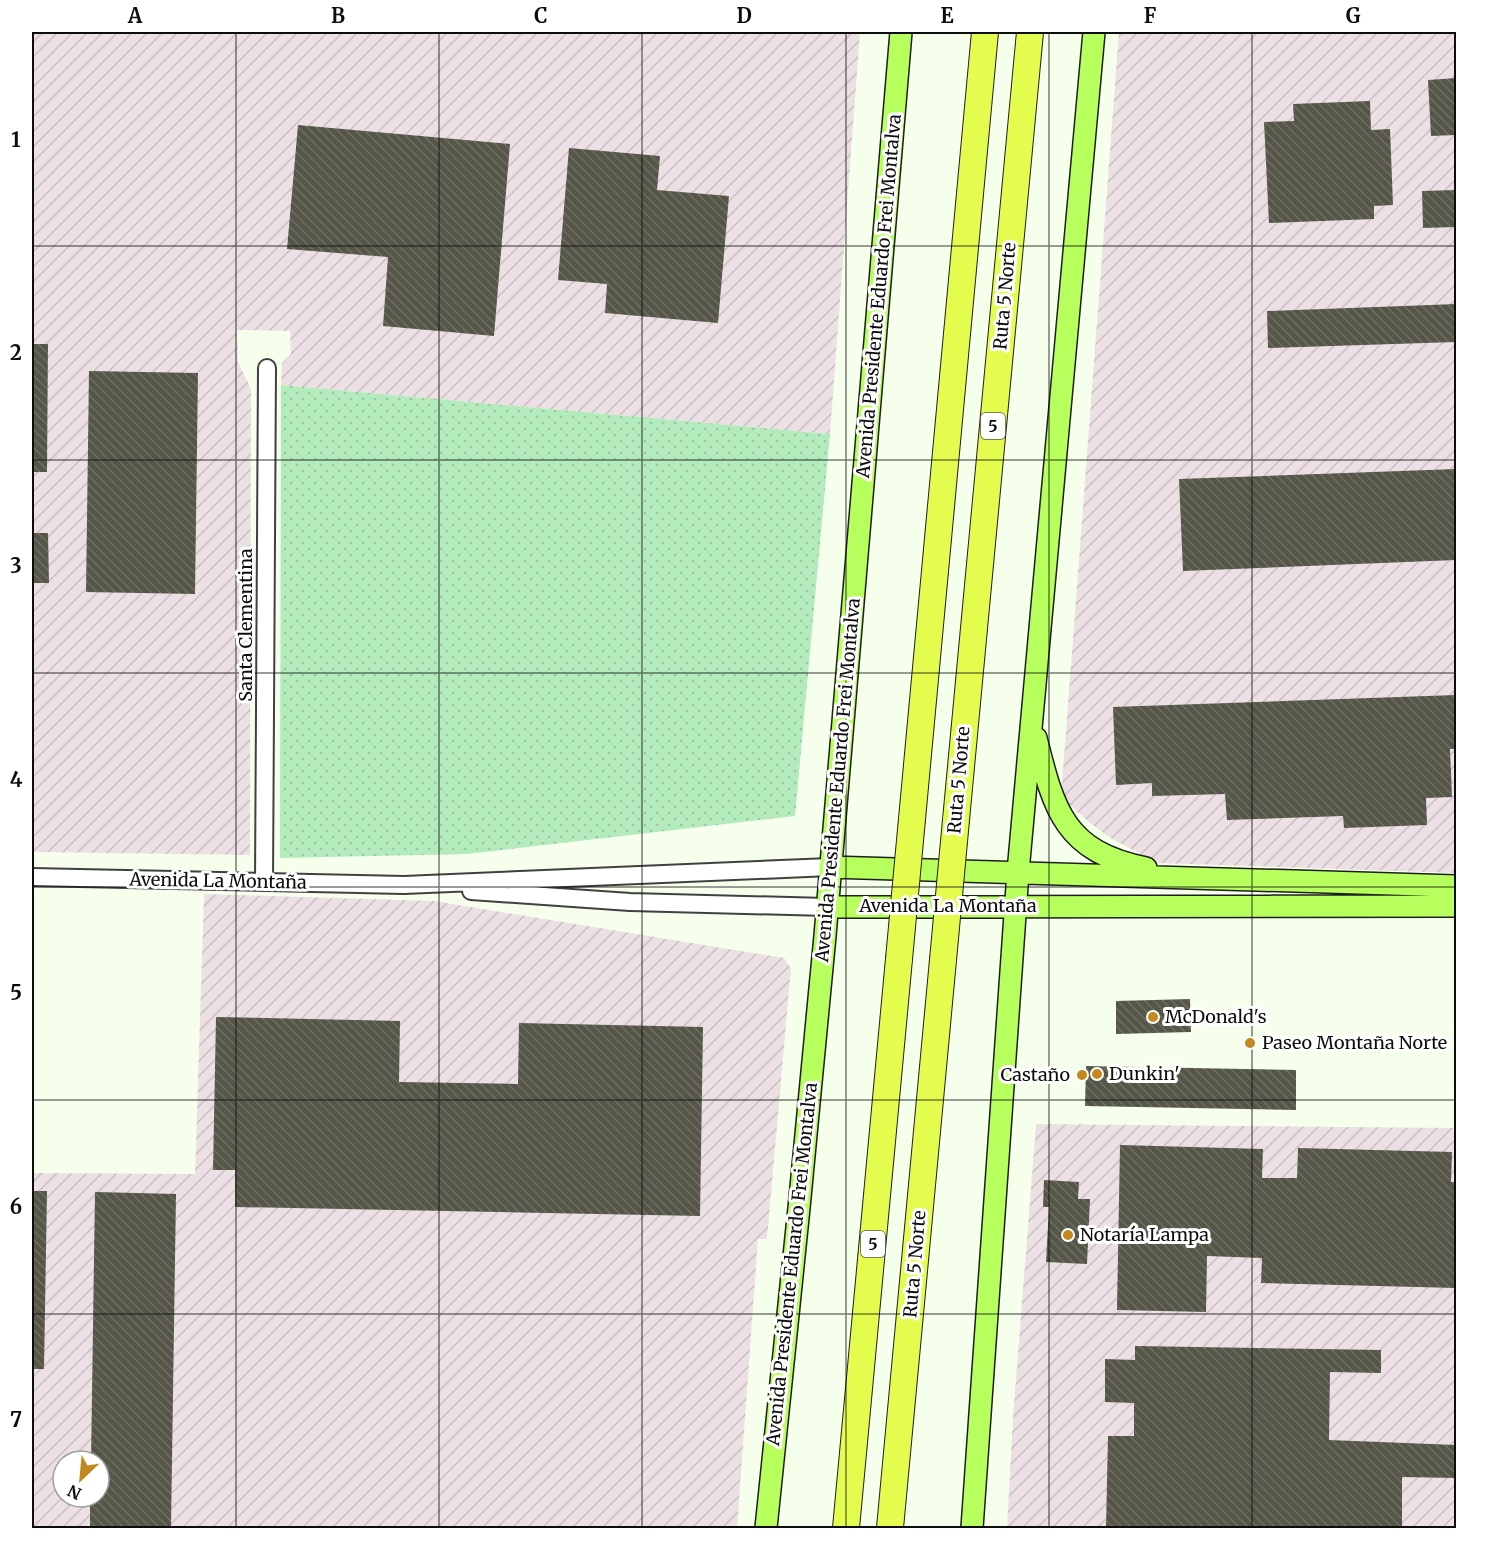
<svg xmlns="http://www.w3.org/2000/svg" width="1488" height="1560" font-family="Merriweather,serif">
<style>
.industrial{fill:url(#industrial-furrows);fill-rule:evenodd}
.grass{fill:url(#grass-dots)}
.building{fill:url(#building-back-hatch)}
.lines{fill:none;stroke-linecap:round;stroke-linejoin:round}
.minor-casing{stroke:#404040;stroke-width:20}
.major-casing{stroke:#1e1e1e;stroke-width:24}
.highway-casing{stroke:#1e1e1e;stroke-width:28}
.minor{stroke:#fff;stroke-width:16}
.major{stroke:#b7ff5c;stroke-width:21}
.highway{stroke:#e3fc4e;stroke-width:26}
.highway-bridge-casing{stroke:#1e1e1e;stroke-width:28;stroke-linecap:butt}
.highway-bridge{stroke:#e3fc4e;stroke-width:26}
.grid{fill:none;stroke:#0d0d0d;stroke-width:1.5;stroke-opacity:0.55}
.poi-dot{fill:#c3881e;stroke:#fff;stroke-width:2}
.labels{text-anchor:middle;stroke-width:6;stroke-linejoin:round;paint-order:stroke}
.shield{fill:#fff;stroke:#565656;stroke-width:1.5}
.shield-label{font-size:16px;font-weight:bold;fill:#0d0d0d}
.street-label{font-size:18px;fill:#0d0d0d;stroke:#fff}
.poi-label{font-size:18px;fill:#0d0d0d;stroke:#fff;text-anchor:start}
.neatline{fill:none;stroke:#0d0d0d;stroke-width:2}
.grid-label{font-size:20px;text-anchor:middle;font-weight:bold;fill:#0d0d0d}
</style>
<defs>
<pattern id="industrial-furrows" width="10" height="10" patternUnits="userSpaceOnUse" patternTransform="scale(1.5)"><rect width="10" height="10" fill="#ece0e5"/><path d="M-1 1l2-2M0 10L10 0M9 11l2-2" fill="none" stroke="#c9bfc3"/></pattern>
<pattern id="grass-dots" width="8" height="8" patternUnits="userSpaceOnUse" patternTransform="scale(1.5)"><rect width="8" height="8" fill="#b4ebbd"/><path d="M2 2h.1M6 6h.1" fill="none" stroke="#9ac8a1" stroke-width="1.8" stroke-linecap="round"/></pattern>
<pattern id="building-back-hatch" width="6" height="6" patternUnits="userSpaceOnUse" patternTransform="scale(1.5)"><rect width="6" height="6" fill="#555648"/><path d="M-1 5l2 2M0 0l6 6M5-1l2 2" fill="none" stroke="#6d6e64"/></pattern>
</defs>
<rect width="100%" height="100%" fill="#f6ffec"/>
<path class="industrial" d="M32 32H860L830 434 281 385 282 363 291 354 290 331 237 330 238 362 251 389 250 855 32 852Z
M1119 32H1456V873L1158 863 1112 839 1090 823 1061 797Z
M204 894 434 901 784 958 791 968 767 1239H758L737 1528H32V1173L195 1174ZM63 1461H99V1497H63Z
M1036 1124 1456 1128V1528H1007L1013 1417Z"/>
<path class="grass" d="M281 385 830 434 795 816 467 854 280 858Z"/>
<path class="building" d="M1456 78V135L1431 136 1428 80Z
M1370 101 1371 130 1390 129 1393 205 1374 206V219L1269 223 1264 122 1294 121 1293 104Z
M298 125 510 144 494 336 383 326 388 257 287 249Z
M569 148 660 156 657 190 729 196 718 323 605 313 607 284 558 280Z
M1456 190V227L1423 228 1422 191Z
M1456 304V342L1268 348 1267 311Z
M32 344H48L47 472H32Z
M89 371 198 373 195 594 86 592Z
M1456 469V560L1183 571 1179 479Z
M32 533H48L49 583H32Z
M1456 695V749H1450L1452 797 1426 798 1427 825 1344 828 1343 816 1227 820 1225 794 1152 796V783L1116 785 1113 707Z
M1190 999 1191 1032 1116 1034V1001Z
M216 1017 400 1021 399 1082 518 1084 519 1023 703 1027 700 1216 235 1207V1170H213Z
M1086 1066 1296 1070V1110L1085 1106Z
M1120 1145 1263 1149 1262 1178H1297L1298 1148 1452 1152 1451 1182H1456V1288L1261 1283 1262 1258 1207 1256 1206 1312 1117 1310Z
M1044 1180 1079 1182 1078 1199H1090L1087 1264 1046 1262 1049 1207H1043Z
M32 1191H47L44 1369H32Z
M95 1192 176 1194 171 1528H90V1497H99V1461H91Z
M1135 1346 1381 1350V1373L1330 1372 1329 1440 1456 1445V1478L1402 1477V1528H1106L1108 1436H1134V1403L1105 1402V1359L1135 1360Z"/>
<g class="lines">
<defs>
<path id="minor" d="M32 877 404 885 830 867
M264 882 267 368
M471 891 630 902 827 907"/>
<path id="major" d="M1036 738C1054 811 1065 852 1146 868
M830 867 1456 886
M827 907 1456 906
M766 1528 799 1208 825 936 901 32
M972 1528 1018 872 1094 32"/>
<path id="highway" d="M912 819 985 32
M956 820 1030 32
M846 1528 899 959
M890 1528 943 960"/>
</defs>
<use href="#minor" class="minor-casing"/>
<use href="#major" class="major-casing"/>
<use href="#highway" class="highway-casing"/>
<use href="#minor" class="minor"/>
<use href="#major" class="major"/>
<use href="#highway" class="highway"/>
<defs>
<path id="highway-bridge" d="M899 959 912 819
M943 960 956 820"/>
</defs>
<use href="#highway-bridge" class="highway-bridge-casing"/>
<use href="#highway-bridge" class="highway-bridge"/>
</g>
<path class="grid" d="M236 32V1528M439 32V1528M642 32V1528M846 32V1528M1049 32V1528M1252 32V1528M32 246H1456M32 460H1456M32 673H1456M32 887H1456M32 1100H1456M32 1314H1456"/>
<g class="poi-dot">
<circle cx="1153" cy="1017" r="6"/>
<circle cx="1250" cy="1043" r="6"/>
<circle cx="1097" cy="1074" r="6"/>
<circle cx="1082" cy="1075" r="6"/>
<circle cx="1068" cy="1235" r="6"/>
</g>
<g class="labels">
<g class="shield">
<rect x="981" y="413" width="24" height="26" rx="4.5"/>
<rect x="861" y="1231" width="24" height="26" rx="4.5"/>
</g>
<g class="shield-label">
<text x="993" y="432">5</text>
<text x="873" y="1250">5</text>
</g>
<g class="street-label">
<text transform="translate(879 296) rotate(-85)" y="6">Avenida Presidente Eduardo Frei Montalva</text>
<text transform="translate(1005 296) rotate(-85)" y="6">Ruta 5 Norte</text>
<text transform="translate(246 625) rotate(-90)" y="6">Santa Clementina</text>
<text transform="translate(838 780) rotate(-85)" y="6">Avenida Presidente Eduardo Frei Montalva</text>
<text transform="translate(959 780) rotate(-85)" y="6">Ruta 5 Norte</text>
<text transform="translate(218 881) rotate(1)" y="6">Avenida La Montaña</text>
<text x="948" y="912">Avenida La Montaña</text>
<text transform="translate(792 1264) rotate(-84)" y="6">Avenida Presidente Eduardo Frei Montalva</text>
<text transform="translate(915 1264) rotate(-85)" y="6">Ruta 5 Norte</text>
</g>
<g class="poi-label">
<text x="1165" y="1023">McDonald's</text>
<text x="1262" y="1049">Paseo Montaña Norte</text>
<text x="1109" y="1080">Dunkin'</text>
<text x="1070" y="1081" text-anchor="end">Castaño</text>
<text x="1080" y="1241">Notaría Lampa</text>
</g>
</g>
<rect width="1488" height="1560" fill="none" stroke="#ffffff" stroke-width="66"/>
<g transform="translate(81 1479) rotate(206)"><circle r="28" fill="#ffffff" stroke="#9e9e9e" stroke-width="1.5"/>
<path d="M0-4.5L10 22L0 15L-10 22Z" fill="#c3881e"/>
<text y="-9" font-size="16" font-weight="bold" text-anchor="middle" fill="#0d0d0d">N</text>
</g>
<rect x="33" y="33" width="1422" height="1494" class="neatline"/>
<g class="grid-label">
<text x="135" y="23">A</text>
<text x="338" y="23">B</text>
<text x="541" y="23">C</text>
<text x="744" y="23">D</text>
<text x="947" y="23">E</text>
<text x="1150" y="23">F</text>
<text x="1353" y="23">G</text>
<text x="16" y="147">1</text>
<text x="16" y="360">2</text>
<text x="16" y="573">3</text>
<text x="16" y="787">4</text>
<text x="16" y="1000">5</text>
<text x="16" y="1214">6</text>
<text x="16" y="1427">7</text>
</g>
</svg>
